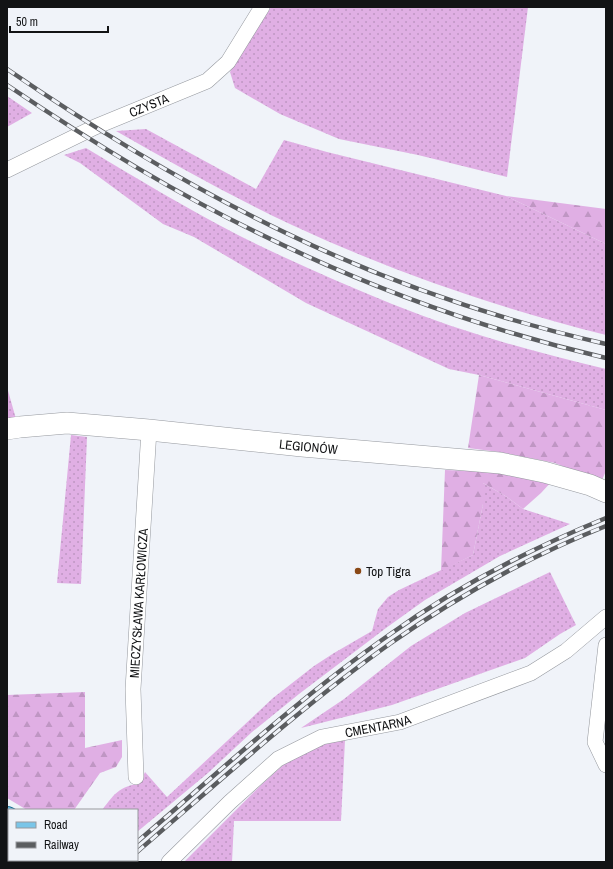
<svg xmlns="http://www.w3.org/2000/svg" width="613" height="869" font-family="'Archivo Narrow',sans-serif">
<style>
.grass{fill:url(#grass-dots)}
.forest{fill:url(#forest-firs)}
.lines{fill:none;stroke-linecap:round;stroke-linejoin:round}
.street-casing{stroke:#95989e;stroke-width:16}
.secondary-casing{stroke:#95989e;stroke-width:22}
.primary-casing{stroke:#1c6d94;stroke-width:24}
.street{stroke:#fff;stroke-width:15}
.secondary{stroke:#fff;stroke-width:21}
.primary{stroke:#7ac5e8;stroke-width:22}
.rail-casing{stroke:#5b5d60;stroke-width:4.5}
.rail{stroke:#f0f3f9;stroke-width:3;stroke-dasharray:9;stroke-linecap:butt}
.poi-dot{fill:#894716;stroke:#f0f3f9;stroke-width:1.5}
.labels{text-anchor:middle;stroke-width:3;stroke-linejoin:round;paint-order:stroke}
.street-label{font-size:13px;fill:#121315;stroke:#f0f3f9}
.poi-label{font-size:13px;fill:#121315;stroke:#f0f3f9;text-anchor:start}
</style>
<defs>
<pattern id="grass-dots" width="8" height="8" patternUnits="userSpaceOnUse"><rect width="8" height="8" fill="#e0afe4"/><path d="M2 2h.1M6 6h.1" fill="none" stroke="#bf96c3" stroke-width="1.8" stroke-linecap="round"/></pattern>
<pattern id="forest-firs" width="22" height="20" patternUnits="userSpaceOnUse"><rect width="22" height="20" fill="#e0afe4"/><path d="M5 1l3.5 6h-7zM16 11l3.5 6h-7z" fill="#bf96c3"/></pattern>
</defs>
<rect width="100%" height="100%" fill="#f0f3f9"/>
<path class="grass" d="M271 7H528L507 177 418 155 339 139 280 114 235 88 230 72Z
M7 96 32 113 7 127Z
M146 129 256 189 284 140 327 152 506 196 606 244V335C498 308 393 272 292 225 232 197 174 164 116 131Z
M86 148C136 178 186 208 238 235 288 260 340 283 392 304 462 332 533 352 606 369V410L479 375 449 369 306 303 194 237 163 224 80 163 64 155Z
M7 387 16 419 7 420Z
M71 435 87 437 81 584 57 583Z
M483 483 507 497 523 509 570 524 500 556 425 600 386 628 299 694 252 732 208 773 137 832V810H102C116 792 118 788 140 783L145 772 167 797 273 698 314 666 334 653 372 631 378 609 388 597 399 590 473 555 483 504Z
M550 572 576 625 560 634 525 658 392 705 301 728 344 699 411 646 465 613Z
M345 740 341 821H234L232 862H184L260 786 292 757 319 745Z"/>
<path class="forest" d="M506 196 606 209V244Z
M479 375 606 410V471L601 482 555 463 499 452 468 448Z
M445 470 499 472 553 480 541 493 523 509 507 497 483 483V504L473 555 441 571Z
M85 692V748L122 740V757L116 767 100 773 74 810H27L7 798V695Z"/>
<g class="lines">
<defs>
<g id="street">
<path id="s1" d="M7 170 95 127 207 81 228 62 262 7"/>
<path d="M606 645 595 742 606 765"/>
<path id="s2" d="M136 777 133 689 149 430"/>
<path id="s3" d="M169 862 230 802 278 759 322 737 400 722 531 673 566 651 606 617"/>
</g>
<g id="secondary">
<path id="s4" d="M7 429 20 427 67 423 149 430 302 446 500 463 544 472 590 485 606 492"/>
</g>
<path id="primary" d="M7 818 9 819
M7 842 9 844
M38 860 41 862
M81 860 84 862"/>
</defs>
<use href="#street" class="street-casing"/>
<use href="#secondary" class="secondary-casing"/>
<use href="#primary" class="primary-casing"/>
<use href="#street" class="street"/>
<use href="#secondary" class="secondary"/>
<use href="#primary" class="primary"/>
<defs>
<path id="rail" d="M7 69C96 130 188 186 286 233 387 282 496 319 606 344
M7 85C87 139 169 190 256 232 367 287 485 330 606 358
M137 842C219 772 300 697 389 635 456 587 530 549 606 518
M137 852C220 781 302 706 391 643 458 596 530 556 606 526
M114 862 116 860
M126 862 128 860"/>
</defs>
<use href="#rail" class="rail-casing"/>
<use href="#rail" class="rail"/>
</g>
<circle class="poi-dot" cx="358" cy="571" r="4"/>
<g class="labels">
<g class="street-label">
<text dy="5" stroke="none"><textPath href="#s1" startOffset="156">CZYSTA</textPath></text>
<text dy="5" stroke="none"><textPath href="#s4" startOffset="303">LEGIONÓW</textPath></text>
<text dy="5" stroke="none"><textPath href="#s2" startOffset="174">MIECZYSŁAWA KARŁOWICZA</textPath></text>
<text dy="5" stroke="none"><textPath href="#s3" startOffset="256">CMENTARNA</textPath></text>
</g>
<g class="poi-label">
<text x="366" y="576">Top Tigra</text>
</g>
</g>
<rect width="613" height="869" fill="none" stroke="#121315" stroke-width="16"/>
<rect x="8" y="809" width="130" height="52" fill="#f0f3f9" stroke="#97999e"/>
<rect x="16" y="822" width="20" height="6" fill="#7ac5e8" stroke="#97999e"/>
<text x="44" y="829" font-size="12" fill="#121315">Road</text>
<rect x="16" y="842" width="20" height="6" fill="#5b5d60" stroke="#97999e"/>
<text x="44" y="849" font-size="12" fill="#121315">Railway</text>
<path d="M10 26v6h98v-6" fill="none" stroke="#121315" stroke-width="2"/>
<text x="16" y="26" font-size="12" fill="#121315" stroke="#f0f3f9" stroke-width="3" paint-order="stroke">50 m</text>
</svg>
